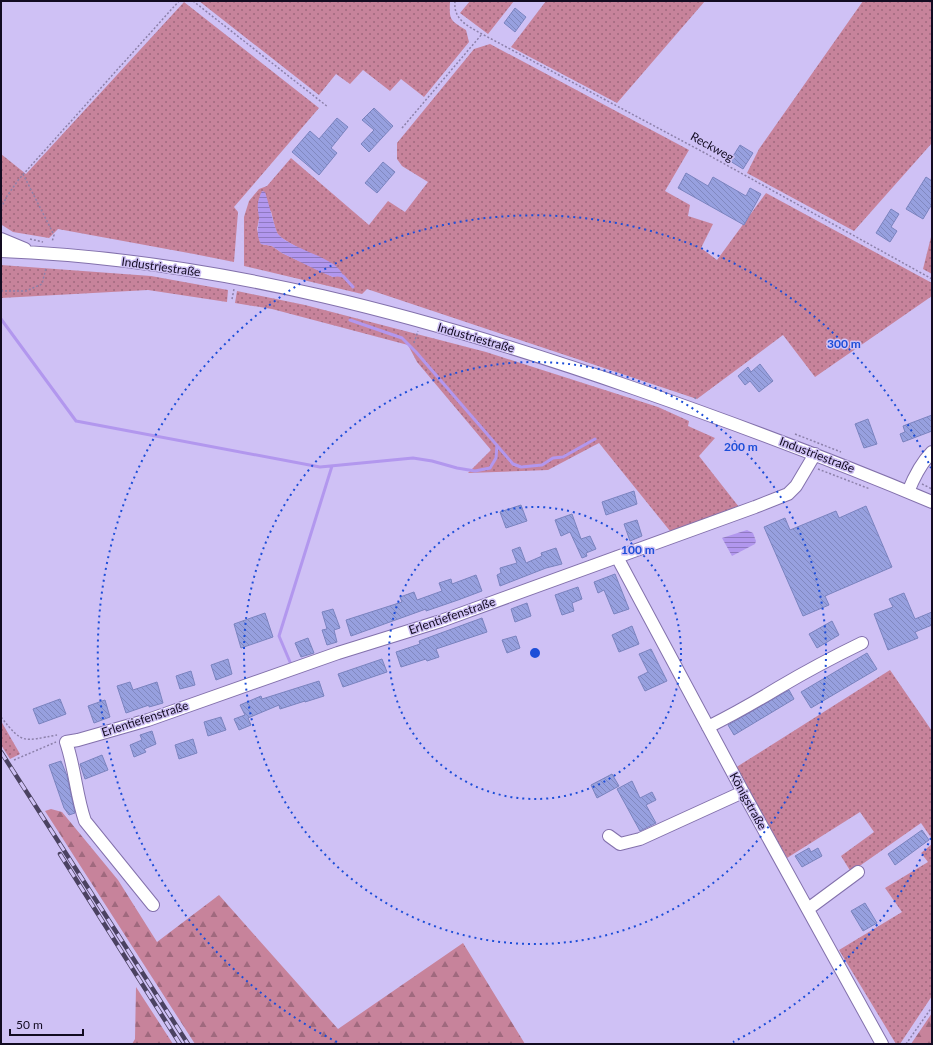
<svg xmlns="http://www.w3.org/2000/svg" width="933" height="1045" font-family="Lato,sans-serif">
<style>
.grass{fill:url(#grass-dots);fill-rule:evenodd}
.forest{fill:url(#forest-firs)}
.water{fill:url(#water-rules)}
.lines{fill:none;stroke-linecap:round;stroke-linejoin:round}
.stream{stroke:#b297ee;stroke-width:3}
.building{fill:url(#building-back-hatch);stroke:#7a83bf}
.minor-casing{stroke:#8371ac;stroke-width:14}
.path{stroke:#8c80aa;stroke-width:1.5;stroke-dasharray:2 2;stroke-linecap:butt}
.minor{stroke:#fff;stroke-width:12}
.rail-casing{stroke:#4b4261;stroke-width:4.5}
.rail{stroke:#cfc1f5;stroke-width:3;stroke-dasharray:9;stroke-linecap:butt}
.ring{fill:none;stroke:#1d4ed8;stroke-width:2;stroke-dasharray:2 4}
.labels{text-anchor:middle;stroke-width:3;stroke-linejoin:round;paint-order:stroke}
.street-label{font-size:12px;fill:#120b21;stroke:#cfc1f5}
.centre{fill:#1d4ed8;stroke:#cfc1f5;stroke-width:2}
.ring-label{font-size:12px;text-anchor:middle;font-weight:bold;fill:#1d4ed8;stroke:#cfc1f5;stroke-width:3;stroke-linejoin:round;paint-order:stroke}
</style>
<defs>
<pattern id="grass-dots" width="8" height="8" patternUnits="userSpaceOnUse"><rect width="8" height="8" fill="#c7839b"/><path d="M2 2h.1M6 6h.1" fill="none" stroke="#a0697e" stroke-width="1.8" stroke-linecap="round"/></pattern>
<pattern id="forest-firs" width="22" height="20" patternUnits="userSpaceOnUse"><rect width="22" height="20" fill="#c7839b"/><path d="M5 1l3.5 6h-7zM16 11l3.5 6h-7z" fill="#a0697e"/></pattern>
<pattern id="water-rules" width="6" height="5" patternUnits="userSpaceOnUse"><rect width="6" height="5" fill="#b297ee"/><path d="M0 2.5h6" fill="none" stroke="#8f79c0"/></pattern>
<pattern id="building-back-hatch" width="6" height="6" patternUnits="userSpaceOnUse"><rect width="6" height="6" fill="#97a0df"/><path d="M-1 5l2 2M0 0l6 6M5-1l2 2" fill="none" stroke="#8188bf"/></pattern>
</defs>
<rect width="100%" height="100%" fill="#cfc1f5"/>
<path class="grass" d="M199 1H450C449 20 450 20 466 30L469 42 424 97 401 79 390 91 363 70 350 84 336 74 319 95Z
M470 1H514L488 34 460 13Z
M546 1H705L617 103 511 47Z
M863 1H932V143L854 231 747 173 759 149Z
M184 2 319 108 234 207 238 212 234 262 194 254 58 229 49 238 13 232 2 225 1 154 26 174Z
M490 44 689 150 665 191 690 205 688 216 713 224 701 248 717 260 766 193 932 283V296L815 377 783 335 697 399 367 289 362 294 244 266V217L249 201 259 189 267 186 291 158 369 225 388 201 405 212 428 182 402 166 397 159V143L474 49ZM271 211C273 218 274 226 277 233 282 242 321 258 332 264L333 277 282 253 272 246 261 244 257 229 259 219Z
M932 233V274L923 269Z
M1 265 151 276 228 290 227 302 148 290 1 298Z
M237 291 305 305 486 352 658 407 689 421 688 426 715 438 699 456 739 507 670 531 599 443 548 470 468 473 491 450 417 362 408 345 272 309 235 303Z
M890 670 932 731V839L921 823 851 872 841 856 874 832 860 812 787 858 735 768Z
M1 721 20 754 10 759 1 745Z
M932 844V996L900 1044H896L839 950 902 912 885 888 928 862 921 853Z"/>
<path class="forest" d="M51 809 62 812 118 880 157 942 219 895 338 1029 463 943 525 1044H195L45 811Z
M136 987 173 1044H132L135 1039Z
M932 1013V1044H911Z"/>
<path class="water" d="M262 191 265 192C268 200 275 230 278 234 291 250 338 257 343 276L333 277 321 272 282 253 272 246 261 244C256 235 258 229 259 219 259 216 258 213 258 210 257 203 259 197 262 191Z
M747 530 753 533 756 541 755 544 732 556 722 538Z"/>
<g class="lines">
<path class="stream" d="M339 275 343 276 353 287
M1 319 76 421 320 467 413 458 432 461 457 468 475 471 490 468 496 458 497 445
M350 320 402 338 416 352 513 464 521 467 542 465 553 458 563 457 595 439
M290 662 279 636 332 466"/>
</g>
<path class="building" d="M515 8 526 17 515 32 504 23Z
M374 108 393 126 369 152 361 144 374 130 362 120Z
M337 118 348 127 331 148 337 153 319 175 292 152 310 131 319 139Z
M740 145 753 153 743 169 730 161Z
M383 162 395 172 377 193 365 183Z
M686 173 708 186 713 177 746 196 750 188 761 194 744 225 678 188Z
M926 177 932 181V204L923 219 906 209Z
M891 209 899 214 891 227 897 231 890 242 876 233Z
M760 364 773 381 759 392 750 381 745 385 738 376 748 367 751 372Z
M932 415V431L903 442 900 434 905 432 903 426Z
M868 419 877 444 864 448 855 424Z
M634 491 637 504 606 515 602 502Z
M521 505 527 521 506 528 500 512Z
M866 506 892 567 825 596 829 605 803 616 764 527 785 518 790 530 836 511 839 518Z
M572 514 581 539 590 536 596 549 586 553 587 556 582 558 570 532 561 536 555 520Z
M637 520 642 536 630 541 624 524Z
M520 547 526 563 542 556 541 553 556 548 562 564 546 568 500 586 497 575 501 573 500 568 517 563 512 550Z
M615 574 629 609 614 614 604 590 598 593 594 582Z
M476 575 482 591 458 600 426 611V609L351 636 346 620 402 602 400 597 414 592 417 600 442 591 439 583 451 579 452 584Z
M578 587 582 599 572 603 574 611 562 615 555 595Z
M904 593 915 619 932 612V625L915 632 918 638 888 650 874 614 893 607 889 599Z
M527 603 531 616 515 622 511 609Z
M333 609 340 628 334 630 337 642 327 645 322 630 327 629 322 612Z
M265 613 273 637 241 648 234 624Z
M482 618 487 632 436 649 439 657 427 661 426 659 401 667 396 652 420 644 419 641Z
M832 621 839 635 817 648 809 634Z
M632 626 639 644 619 652 612 635Z
M516 636 520 648 507 653 502 640Z
M308 638 314 653 301 657 295 643Z
M651 649 667 681 645 691 638 677 648 672 639 654Z
M867 653 877 669 811 708 801 692Z
M228 659 232 674 216 680 211 665Z
M382 659 387 672 343 687 338 674Z
M191 671 195 685 180 689 176 676Z
M319 681 324 696 305 702V701L280 709 279 705 248 718 251 725 239 730 234 719 245 715 240 705 261 696 262 699Z
M130 682 133 690 157 682 163 703 149 707V705L126 713 117 686Z
M789 690 794 699 734 735 728 725Z
M60 699 66 714 39 724 33 709Z
M105 700 110 717 94 723 88 706Z
M221 717 226 730 208 736 204 722Z
M152 731 156 744 144 749 146 752 134 757 130 745 142 740 140 735Z
M193 739 197 753 179 759 175 745Z
M102 755 108 770 85 779 80 764Z
M61 761 67 776 75 813 69 815 64 808 49 765Z
M612 774 619 786 597 798 591 785Z
M632 781 640 798 652 792 656 800 646 805 656 823 640 831 617 789Z
M922 830 929 840 895 865 888 854Z
M809 848 811 852 818 848 822 856 802 867 795 856Z
M865 903 877 923 863 931 851 911Z"/>
<g class="lines">
<defs>
<path id="minor" d="M1 239 25 249
M1 251C218 259 432 318 636 389 736 424 835 461 932 502
M908 492C914 477 921 463 932 452
M617 557 743 792 882 1044
M708 727C732 715 755 702 778 688 805 672 833 657 862 643
M609 836 620 844 640 839 743 792
M153 905 85 821C76 795 75 768 66 742L78 740 148 720 338 653 441 621 755 507 788 494 796 486 815 454
M808 909 858 872"/>
</defs>
<use href="#minor" class="minor-casing"/>
<path class="path" d="M193 1 328 107
M455 1C453 20 468 26 482 34L703 152 932 279
M402 128 482 34
M23 174 54 235 52 242
M1 208 7 196 19 179 179 1
M30 239 43 242
M1 291H26L42 284 46 268
M232 299 234 289
M414 343 418 331
M695 399 696 395
M795 434 841 452
M818 469 870 489
M922 484 932 489
M1 717C23 745 23 741 57 735
M14 760 56 742
M906 1044 932 1007"/>
<use href="#minor" class="minor"/>
<defs>
<path id="rail" d="M1 752 188 1044
M60 854 180 1044"/>
</defs>
<use href="#rail" class="rail-casing"/>
<use href="#rail" class="rail"/>
</g>
<g class="ring">
<circle cx="535" cy="653" r="146"/>
<circle cx="535" cy="653" r="291"/>
<path d="M931 838A437 437 0 0 1 733 1042M337 1042A437 437 0 1 1 931 468"/>
</g>
<g class="labels">
<g class="street-label">
<text transform="translate(712 147) rotate(29)" y="4">Reckweg</text>
<text transform="translate(161 267) rotate(8)" y="4">Industriestraße</text>
<text transform="translate(476 338) rotate(16)" y="4">Industriestraße</text>
<text transform="translate(817 455) rotate(21)" y="4">Industriestraße</text>
<text transform="translate(452 616) rotate(-19)" y="4">Erlentiefenstraße</text>
<text transform="translate(145 719) rotate(-18)" y="4">Erlentiefenstraße</text>
<text transform="translate(748 801) rotate(61)" y="4">Königstraße</text>
</g>
</g>
<circle cx="535" cy="653" r="6" class="centre"/>
<g class="ring-label">
<text x="844" y="348">300 m</text>
<text x="741" y="451">200 m</text>
<text x="638" y="554">100 m</text>
</g>
<rect width="933" height="1045" fill="none" stroke="#120b21" stroke-width="4"/>
<path d="M10 1029v6h73v-6" fill="none" stroke="#120b21" stroke-width="2"/>
<text x="16" y="1029" font-size="12" fill="#120b21" stroke="#cfc1f5" stroke-width="3" paint-order="stroke">50 m</text>
</svg>
